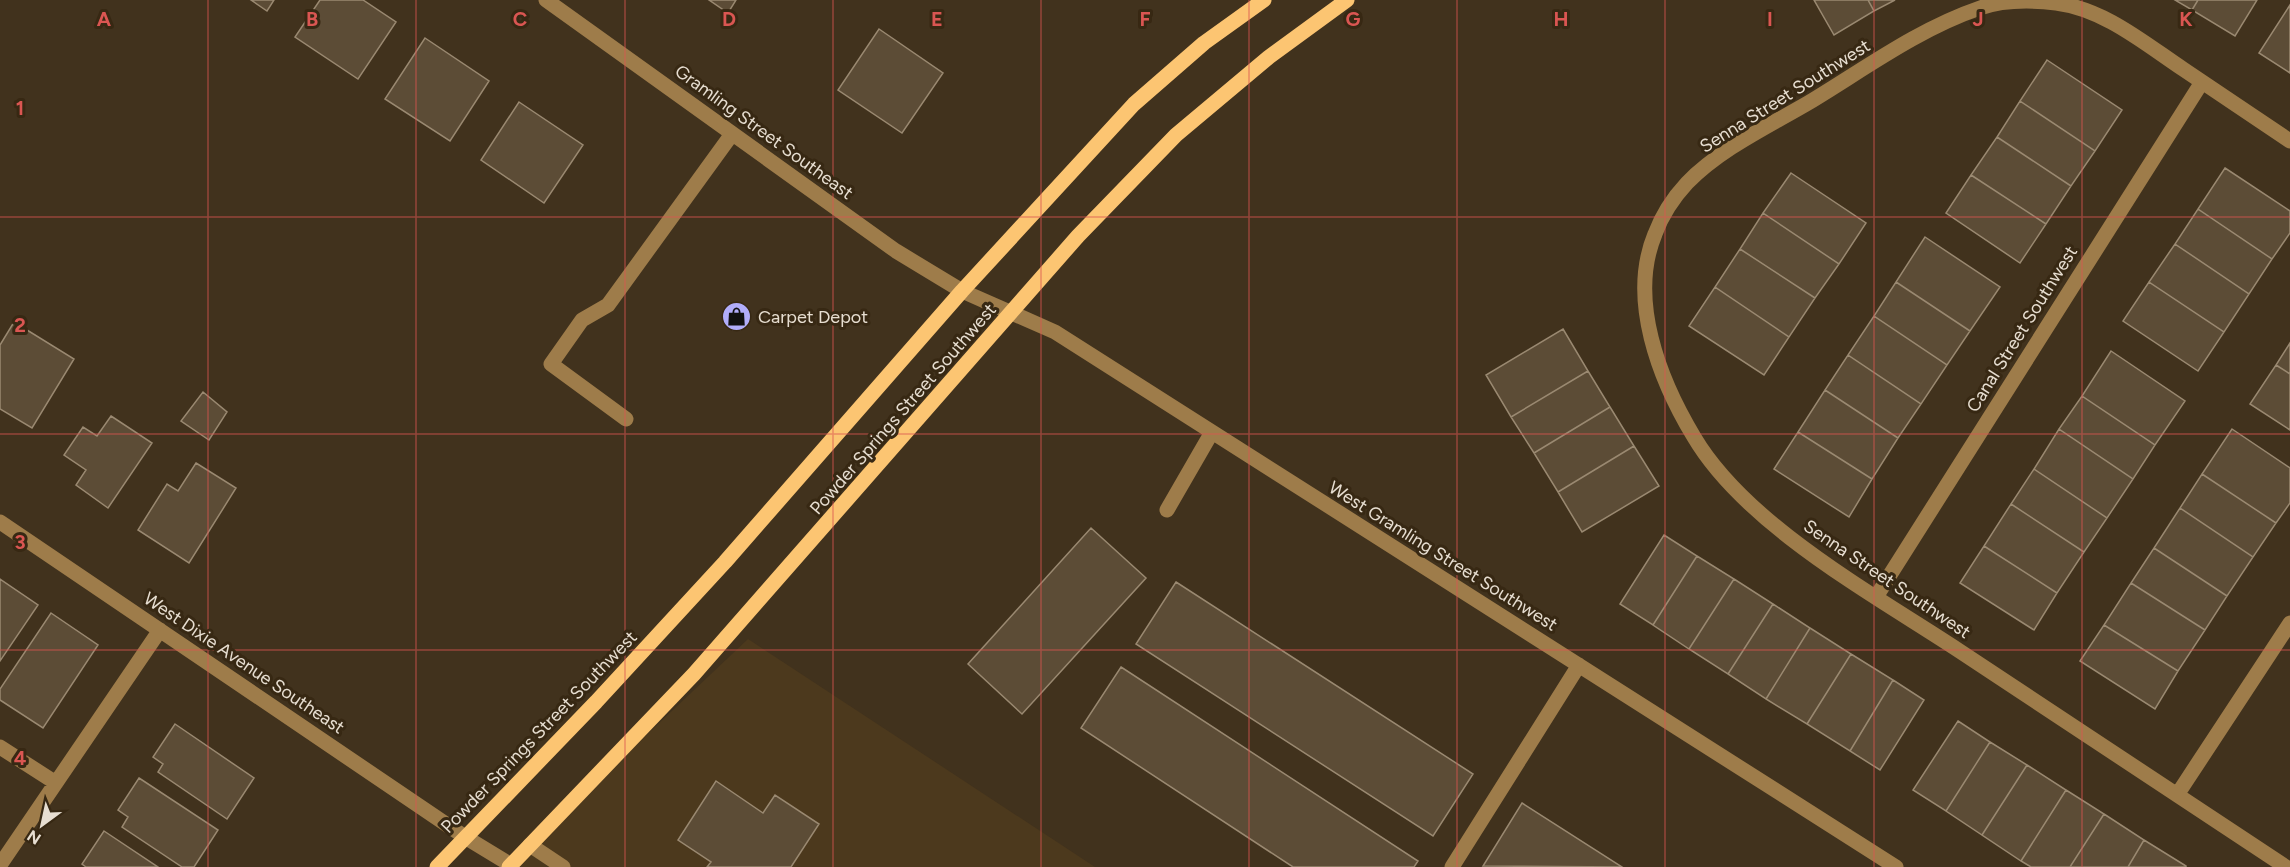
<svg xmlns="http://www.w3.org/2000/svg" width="2290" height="867" font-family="Figtree,sans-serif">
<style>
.built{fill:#4c391d}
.building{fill:#5c4c36;stroke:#9a8971;stroke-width:1.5}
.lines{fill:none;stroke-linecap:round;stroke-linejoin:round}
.minor{stroke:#9e7c4a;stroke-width:15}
.major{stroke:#fcc572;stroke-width:15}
.grid{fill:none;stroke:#da5652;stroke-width:1.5;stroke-opacity:0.55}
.labels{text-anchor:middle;stroke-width:6;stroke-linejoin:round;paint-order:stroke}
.street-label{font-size:18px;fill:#e7ded1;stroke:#372813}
.poi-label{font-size:18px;fill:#e7ded1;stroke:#372813;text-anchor:start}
.grid-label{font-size:20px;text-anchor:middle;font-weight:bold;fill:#da5652;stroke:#372813;stroke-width:6;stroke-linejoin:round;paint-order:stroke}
</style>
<rect width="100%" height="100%" fill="#41321d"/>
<path class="built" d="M748 639 1095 867H507Z"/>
<path class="building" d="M251 0H274L267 11Z
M320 0H363L396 22 358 79 295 37Z
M709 0H736L728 13Z
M1814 0H1868L1874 11 1834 35Z
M1868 0H1895L1874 11Z
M2175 0H2198L2192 10Z
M2198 0H2257L2235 36 2192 10Z
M2290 5V73L2259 53Z
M879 29 943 73 902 133 838 90Z
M425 38 489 81 450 141 385 99Z
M2047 60 2122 110 2095 151 2020 101Z
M2020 101 2095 151 2071 186 1997 137Z
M519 102 583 145 544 203 481 160Z
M1997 137 2071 186 2046 224 1971 175Z
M2225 168 2290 211V233L2272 259 2198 209Z
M1791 173 1866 223 1839 264 1763 213Z
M1971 175 2046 224 2020 263 1946 213Z
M2198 209 2272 259 2249 294 2175 244Z
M1763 213 1839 264 1815 298 1740 249Z
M1925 237 2000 287 1970 331 1896 282Z
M2175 244 2249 294 2224 332 2149 282Z
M1740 249 1815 298 1789 337 1715 287Z
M1896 282 1970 331 1947 365 1874 316Z
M2149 282 2224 332 2198 371 2123 321Z
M1715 287 1789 337 1764 375 1689 326Z
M1874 316 1947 365 1921 404 1848 355Z
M14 322 74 359 32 428 0 409V345Z
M1563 329 1588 371 1511 417 1486 375Z
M2290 343V374L2276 365Z
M2111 351 2185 401 2155 445 2082 396Z
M1848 355 1921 404 1898 438 1825 390Z
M2276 365 2290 374V430L2250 404Z
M1588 371 1610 407 1534 453 1511 417Z
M1825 390 1898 438 1872 479 1798 432Z
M203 392 227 412 209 440 181 421Z
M2082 396 2155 445 2133 479 2059 429Z
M1610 407 1634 446 1558 492 1534 453Z
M111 416 152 443 108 508 76 485 86 470 64 455 83 427 97 436Z
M2059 429 2133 479 2107 518 2034 469Z
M2232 429 2290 468V503L2276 523 2202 474Z
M1798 432 1872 479 1849 517 1774 469Z
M1634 446 1659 486 1582 532 1558 492Z
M196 463 236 488 189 563 138 530 167 484 178 491Z
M2034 469 2107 518 2084 552 2011 504Z
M2202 474 2276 523 2253 557 2180 508Z
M2011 504 2084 552 2057 593 1984 546Z
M2180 508 2253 557 2227 596 2154 548Z
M1091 528 1146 578 1022 714 968 664Z
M1664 535 1697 556 1653 625 1620 604Z
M1984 546 2057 593 2034 630 1960 583Z
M2154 548 2227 596 2205 630 2131 583Z
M1697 556 1734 579 1689 649 1653 625Z
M0 579 38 605 0 661Z
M1734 579 1773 604 1728 674 1689 649Z
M1176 582 1473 774 1433 836 1136 644Z
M2131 583 2205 630 2178 671 2104 625Z
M1773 604 1810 628 1766 699 1728 674Z
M51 613 98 645 43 728 0 700V689Z
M2104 625 2178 671 2155 709 2080 661Z
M1810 628 1851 654 1807 724 1766 699Z
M1851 654 1893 680 1850 751 1807 724Z
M1121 667 1418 861 1414 867H1293L1081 728Z
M1893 680 1924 700 1880 770 1850 751Z
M1958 721 1990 742 1946 811 1913 790Z
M175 724 254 778 227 819 158 772 163 764 153 757Z
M1990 742 2027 765 1982 835 1946 811Z
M2027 765 2066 790 2021 861 1982 835Z
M139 778 218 830 194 867H182L122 827 128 817 118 810Z
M716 781 763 813 775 795 819 824 791 867H707L711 862 678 840Z
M2066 790 2104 814 2070 867H2031L2021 861Z
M1522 803 1622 867 1483 866Z
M2104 814 2144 840 2128 867H2070Z
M104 831 158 867H86L82 864Z
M2144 840 2186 866V867H2128Z"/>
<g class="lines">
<path class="minor" d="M546 0 896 251 962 291 1055 332 1896 867
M626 419 551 364 582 320 608 305 732 134
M1167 510 1212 432
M0 522 465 837 511 865
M1876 597 2202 82
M0 747 56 783
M2177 795 2290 623
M530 845 563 867
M0 865 160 630
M1452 867 1579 665
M2286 867C2177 795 2067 722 1958 650 1873 594 1746 525 1694 437 1659 379 1628 299 1655 234 1662 215 1673 198 1687 183 1720 149 1767 127 1808 103 1863 70 1918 29 1980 8 2003 0 2031 0 2056 3 2104 9 2144 43 2183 69 2219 93 2254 117 2290 141"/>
<path class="major" d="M437 867 596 702 725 562 962 291 1134 104 1204 43 1264 0
M509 867 694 674 1078 236 1176 135 1269 57 1347 0"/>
</g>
<path class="grid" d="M208 0V867M416 0V867M625 0V867M833 0V867M1041 0V867M1249 0V867M1457 0V867M1665 0V867M1874 0V867M2082 0V867M0 217H2290M0 434H2290M0 650H2290"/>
<defs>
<symbol id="shop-disc" viewBox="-11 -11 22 22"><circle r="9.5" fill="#b1adfa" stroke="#372813"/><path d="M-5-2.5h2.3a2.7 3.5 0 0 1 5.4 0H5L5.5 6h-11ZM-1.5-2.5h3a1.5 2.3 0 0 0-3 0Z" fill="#111"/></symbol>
</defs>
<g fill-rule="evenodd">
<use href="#shop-disc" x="720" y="300" width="33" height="33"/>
</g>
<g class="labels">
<g class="street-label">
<text transform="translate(1785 96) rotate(-32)" y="6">Senna Street Southwest</text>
<text transform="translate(764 132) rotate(36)" y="6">Gramling Street Southeast</text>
<text transform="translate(2022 329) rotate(-58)" y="6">Canal Street Southwest</text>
<text transform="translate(903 409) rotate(-49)" y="6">Powder Springs Street Southwest</text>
<text transform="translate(1443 556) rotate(32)" y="6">West Gramling Street Southwest</text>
<text transform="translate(1887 579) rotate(34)" y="6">Senna Street Southwest</text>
<text transform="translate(244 663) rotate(34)" y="6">West Dixie Avenue Southeast</text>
<text transform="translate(539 732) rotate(-46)" y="6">Powder Springs Street Southwest</text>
</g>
<g class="poi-label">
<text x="758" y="323">Carpet Depot</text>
</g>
</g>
<g class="grid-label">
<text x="104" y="26">A</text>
<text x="312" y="26">B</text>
<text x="520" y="26">C</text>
<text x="729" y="26">D</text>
<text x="937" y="26">E</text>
<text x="1145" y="26">F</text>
<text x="1353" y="26">G</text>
<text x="1561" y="26">H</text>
<text x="1770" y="26">I</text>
<text x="1978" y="26">J</text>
<text x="2186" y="26">K</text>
<text x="20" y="115">1</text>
<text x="20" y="332">2</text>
<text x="20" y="549">3</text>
<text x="20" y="765">4</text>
</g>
<g transform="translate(42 825) rotate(213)" stroke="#372813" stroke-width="4.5" paint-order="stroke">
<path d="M0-4.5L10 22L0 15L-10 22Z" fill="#e7ded1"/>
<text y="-9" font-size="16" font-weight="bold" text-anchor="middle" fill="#e7ded1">N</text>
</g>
</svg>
